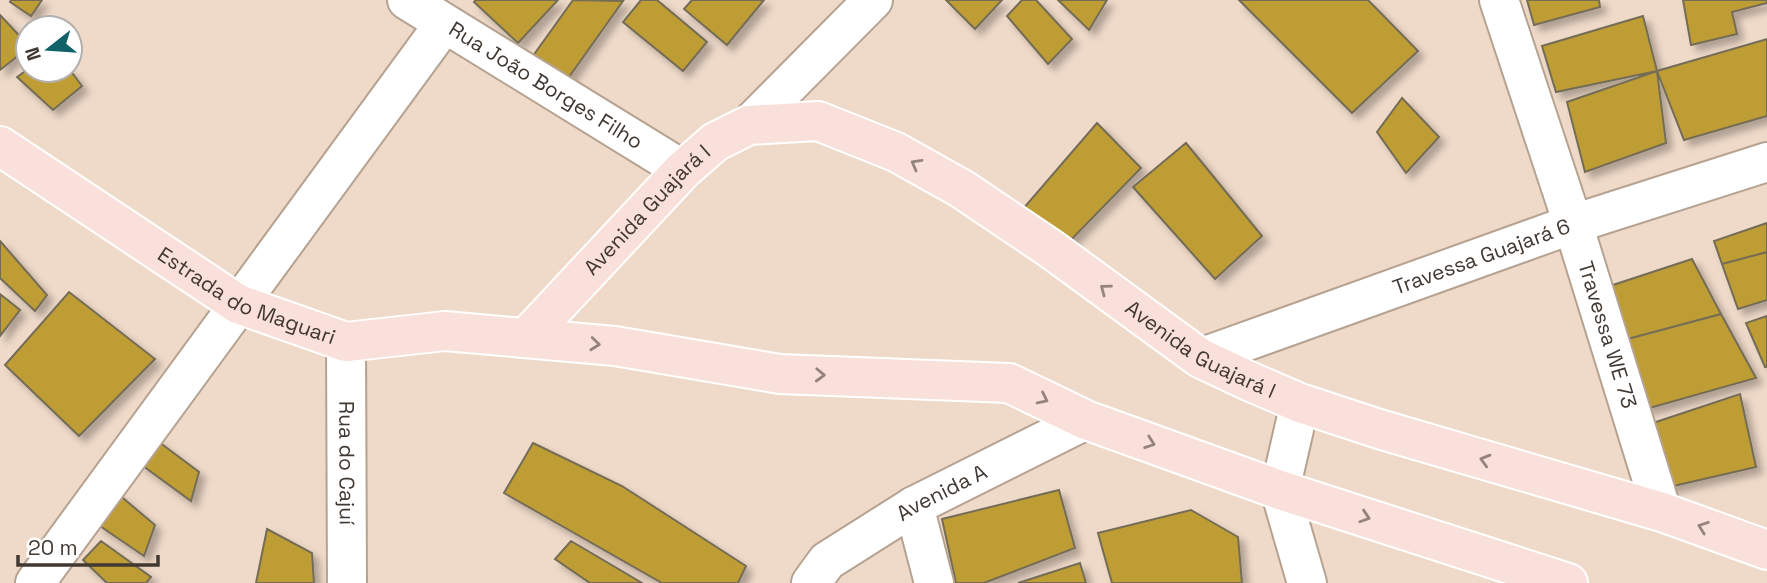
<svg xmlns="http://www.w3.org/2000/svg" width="1767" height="583" font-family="'Space Grotesk',sans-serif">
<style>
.building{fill:#bf9d34;stroke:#746c57;stroke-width:2;filter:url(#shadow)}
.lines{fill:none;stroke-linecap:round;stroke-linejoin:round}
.minor-casing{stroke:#b6a291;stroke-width:42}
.major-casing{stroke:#fff;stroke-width:42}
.minor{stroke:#fff;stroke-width:38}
.major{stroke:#fae0da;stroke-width:38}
.oneway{stroke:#94847d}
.labels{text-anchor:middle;stroke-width:5;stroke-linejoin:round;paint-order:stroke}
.street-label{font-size:21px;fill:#413831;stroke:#fff}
</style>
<defs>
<filter id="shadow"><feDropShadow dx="6" dy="6" stdDeviation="3.5" flood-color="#0004"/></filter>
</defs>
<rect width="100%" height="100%" fill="#efdac9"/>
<path class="building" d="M11 0H42L31 16 10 2Z
M476 0H558L518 43 474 2Z
M573 0 623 1 564 84 530 60Z
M641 0H657L707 42 683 71 623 22Z
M692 0H764L727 45 684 9Z
M946 0H1002L975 29Z
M1022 0H1036L1072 39 1048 64 1007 16Z
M1058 0H1107L1089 30Z
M1239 0H1368L1418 51 1352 113Z
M1527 0H1599L1600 7 1534 25Z
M1683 0H1767V3L1732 12 1737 34 1691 45Z
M0 15 28 45V48L0 70Z
M1643 16 1657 71 1556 92 1542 46Z
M1767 39V116L1684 140 1657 71Z
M28 69 70 70 82 86 53 110 17 77Z
M1657 71 1666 143 1585 172 1567 102Z
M1402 98 1439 137 1406 173 1377 132Z
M1097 123 1141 168 1067 244 1022 210Z
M1186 143 1262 236 1215 279 1133 187Z
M1767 223V252L1722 264 1714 241Z
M0 241 47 295 35 311 0 278Z
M1767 252V300L1738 309 1722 264Z
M1692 259 1721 314 1624 340 1610 286Z
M69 292 155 359 79 436 5 365Z
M0 294 20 310 0 336Z
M1721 314 1756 378 1646 409 1624 340Z
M1767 316V367H1765L1746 323Z
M1740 394 1756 467 1669 487 1647 425Z
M155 439 199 472 191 501 139 463Z
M533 443 622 486 746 566 738 583H662L504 493Z
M1059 490 1075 548 984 583H956L942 519Z
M117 493 155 525 144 556 97 524Z
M1191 510 1238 537 1242 583H1112L1098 533Z
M267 529 312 553 314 583H256Z
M101 541 151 577 146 583H107L83 560Z
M571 541 642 583H590L555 559Z
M1080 563 1086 583H1018Z"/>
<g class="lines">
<defs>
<g id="minor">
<path id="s1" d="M407 0 683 170"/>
<path id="s2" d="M1499 0 1573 224 1662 512"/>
<path d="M749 125 873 0"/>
<path id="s3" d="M346 342 347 583"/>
<path id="s4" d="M1200 358 1573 224 1767 162"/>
<path d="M1300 403 1280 490 1307 583"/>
<path d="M914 506 934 583"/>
<path d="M35 583 444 24"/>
<path id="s5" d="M811 583 827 561 914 506 1086 420"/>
</g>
<g id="major">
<path id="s6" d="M0 146 238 304 346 342 445 331 615 346 780 374 1009 383 1086 420 1280 490 1568 583"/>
<path id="s7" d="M527 337 683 170 715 142 749 125 818 121 896 152 962 189 1051 249 1200 358 1251 382 1300 403 1379 429 1662 512 1767 550"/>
</g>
</defs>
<use href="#minor" class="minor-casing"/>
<use href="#major" class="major-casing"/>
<use href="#minor" class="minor"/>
<use href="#major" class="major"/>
</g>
<defs><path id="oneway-chevron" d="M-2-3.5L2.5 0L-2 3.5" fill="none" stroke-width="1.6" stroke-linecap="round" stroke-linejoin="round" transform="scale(1.75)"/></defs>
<g class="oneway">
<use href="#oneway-chevron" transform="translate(916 164) rotate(-151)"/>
<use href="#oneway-chevron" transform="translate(1105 289) rotate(-143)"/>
<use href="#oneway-chevron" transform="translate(595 344) rotate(6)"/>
<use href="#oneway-chevron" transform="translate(820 375) rotate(2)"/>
<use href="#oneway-chevron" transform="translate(1043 399) rotate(26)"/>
<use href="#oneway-chevron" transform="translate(1150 443) rotate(20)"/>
<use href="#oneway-chevron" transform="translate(1485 460) rotate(-164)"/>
<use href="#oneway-chevron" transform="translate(1365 517) rotate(18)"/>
<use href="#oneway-chevron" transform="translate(1703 527) rotate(-160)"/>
</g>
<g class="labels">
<g class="street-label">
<text dy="7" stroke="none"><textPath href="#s1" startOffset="163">Rua João Borges Filho</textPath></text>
<text dy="7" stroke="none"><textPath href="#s7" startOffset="175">Avenida Guajará I</textPath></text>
<text dy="7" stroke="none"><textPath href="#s4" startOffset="299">Travessa Guajará 6</textPath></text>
<text dy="7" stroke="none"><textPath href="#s6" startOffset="290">Estrada do Maguari</textPath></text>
<text dy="7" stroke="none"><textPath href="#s2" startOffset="352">Travessa WE 73</textPath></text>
<text dy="7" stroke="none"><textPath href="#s7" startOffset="826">Avenida Guajará I</textPath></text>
<text dy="7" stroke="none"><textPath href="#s3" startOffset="121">Rua do Cajuí</textPath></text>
<text dy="7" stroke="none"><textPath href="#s5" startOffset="161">Avenida A</textPath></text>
</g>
</g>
<g transform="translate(49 49) rotate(253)"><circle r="33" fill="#ffffff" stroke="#b3afad" stroke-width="2"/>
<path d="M0-5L12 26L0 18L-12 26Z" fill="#116168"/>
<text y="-10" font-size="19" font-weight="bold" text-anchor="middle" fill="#413831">N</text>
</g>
<path d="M18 555v10h140v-10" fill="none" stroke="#413831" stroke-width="3.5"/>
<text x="28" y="555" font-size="21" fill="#413831" stroke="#ffffff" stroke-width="5" paint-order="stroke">20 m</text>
</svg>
